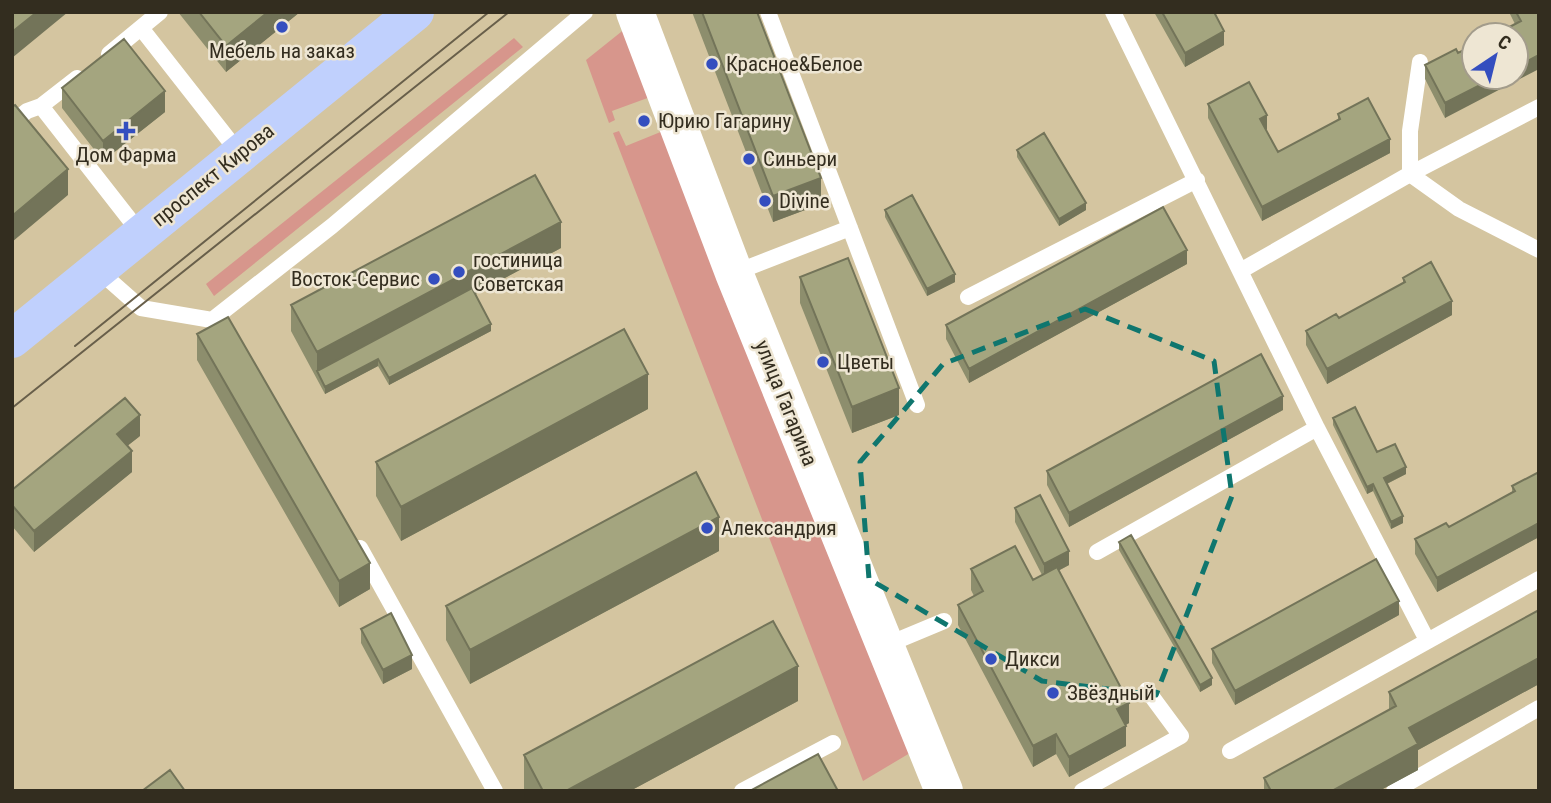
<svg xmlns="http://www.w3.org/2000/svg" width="1551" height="803" font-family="'Roboto Condensed',sans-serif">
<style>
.green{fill:#d7968c}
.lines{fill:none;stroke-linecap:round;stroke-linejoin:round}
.lane{stroke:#fff;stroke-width:16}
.secondary{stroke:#fff;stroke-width:38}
.primary{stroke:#c0d0fd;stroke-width:38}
.tram{stroke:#685f4a;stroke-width:2}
.wall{fill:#8d8e6d}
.shaded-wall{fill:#737459}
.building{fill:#a4a57f;stroke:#737459;stroke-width:2}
.marked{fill:none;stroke:#0f766e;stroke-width:5;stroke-dasharray:14 9;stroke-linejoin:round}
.poi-dot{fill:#344ebf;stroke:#eee6d3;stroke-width:2.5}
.labels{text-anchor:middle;stroke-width:5;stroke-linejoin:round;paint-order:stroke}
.poi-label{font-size:21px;fill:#332d1f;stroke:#eee6d3;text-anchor:start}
.street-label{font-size:21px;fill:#332d1f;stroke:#eee6d3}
</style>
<rect width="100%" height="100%" fill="#d4c5a0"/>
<path class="green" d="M626 28 653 96 612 111 615 120 609 123 586 60Z
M514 38 523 47 214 296 206 284Z
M619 131 626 146 663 131 915 750 863 781 613 133Z"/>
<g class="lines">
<path class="lane" d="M768 12 917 405
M1113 12 1317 428 1427 640
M141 28 239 153
M109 54 160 12
M1420 62 1410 131V174L1459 209 1539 250
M77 78 41 106 141 234
M12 123 27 111 41 106
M98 270 141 308 212 320 332 226 585 12
M1242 270 1410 174 1539 107
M734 273 850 228
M968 297 1197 180
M360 548 495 791
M1097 552 1317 428
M884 646 944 621
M1230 751 1539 579
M742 791 833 743
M1082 791 1181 736 1147 690
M1394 791 1539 708"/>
<path class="secondary" d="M635 12 734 273 944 791"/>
<path class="primary" d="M12 339 415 12"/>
<path class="tram" d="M75 346 489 12
M12 408 509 12"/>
</g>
<path class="wall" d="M178 12H300L226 72Z
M692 12H757L821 204 773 222Z
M1154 12H1214L1224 45 1185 67Z
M1509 12H1539L1445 118 1425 79V65L1458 53 1515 24Z
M62 88 165 112 103 161 62 108Z
M1208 104 1267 129 1266 130 1278 152 1338 121V114L1390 153 1262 221 1208 118Z
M1017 150 1086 210 1059 226 1017 157Z
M885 210 955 282 927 296 885 217Z
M561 248 475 294 491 331 389 385 378 366 325 394 291 331V305Z
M1187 264 969 383 946 339V325Z
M800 277 899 415 852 433 800 303Z
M1403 278 1452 315 1327 384 1306 345V331L1339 318 1403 284Z
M197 334 370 589 339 607 197 360Z
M648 409 401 541 376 496V462Z
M1283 410 1069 527 1047 485V471Z
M1333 418 1406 474 1387 484 1403 523 1391 529 1373 491 1367 494 1333 425Z
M140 436 127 446 132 472 34 552 12 526V490Z
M1539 472V537L1437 592 1415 554V539L1449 527 1512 492V486Z
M1015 508 1069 565 1058 571 1129 723 1126 725V746L1069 777 1056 754 1033 767 958 625V605L974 596 971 590V569L1033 580 1042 575 1015 522Z
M1119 542 1212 685 1200 692 1119 550Z
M719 551 470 684 446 640V606Z
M1539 610V684L1418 750V770L1379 791H1264V778L1389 710V692Z
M1399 615 1235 705 1212 663V649Z
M361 629 412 669 383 684 361 643Z
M798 701 630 791H525L524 790V755Z"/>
<path class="shaded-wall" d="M37 12H68L12 58V32Z
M268 12H300L226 72V46Z
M1224 31V45L1185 67V53Z
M1539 55V69L1445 118V103L1496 77H1516V67Z
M165 91V112L103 161V141Z
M1267 115V129L1260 133V119Z
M1390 139V153L1262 221V207Z
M68 169V195L12 242V216Z
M821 178V204L773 222V196Z
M1086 203V210L1059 226V219Z
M561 222V248L320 377 317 371V352Z
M1187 250V264L969 383V369Z
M955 274V282L927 296V289Z
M1452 301V315L1327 384V369Z
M491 324V331L389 385V378Z
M378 359V366L325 394V387Z
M648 374V409L401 541V507Z
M899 388V415L852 433V407Z
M1283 396V410L1069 527V513Z
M140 415V436L117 454V434Z
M132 451V472L34 552V531Z
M1406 467V474L1384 485V478Z
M1373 484V491L1367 494V487Z
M1403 516V523L1391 529V522Z
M719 517V551L470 684V650Z
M1539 523V537L1437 592V578Z
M1069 551V565L1044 578V564Z
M370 563V589L339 607V581Z
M1399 601V615L1235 705V691Z
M412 655V669L383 684V670Z
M1539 658V684L1418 750V770L1379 791H1332L1409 728Z
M798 666V701L630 791H566Z
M1212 678V685L1200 692V685Z
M1129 703V723L1117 730V709Z
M1126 726V746L1069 777V757Z
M1056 734V754L1033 767V746Z"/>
<path class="building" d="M12 12H37L12 32Z
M199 12H268L226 46Z
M702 12H757L821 178 773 196Z
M1162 12H1214L1224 31 1185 53Z
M1516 12H1539V55L1516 67V35H1494L1521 21Z
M124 39 165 91 103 141 62 88Z
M1474 45V77H1496L1445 103 1425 65 1456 49 1458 53Z
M1249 82 1267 115 1260 119 1278 152 1340 119 1338 114 1368 98 1390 139 1262 207 1208 104Z
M15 105 68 169 12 216V107Z
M1044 133 1086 203 1059 219 1017 150Z
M535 175 561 222 317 352 291 305Z
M912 195 955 274 927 289 885 210Z
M1163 207 1187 250 969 369 946 325Z
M848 258 899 388 852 407 800 277Z
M1431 262 1452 301 1327 369 1306 331 1336 314 1339 318 1405 282 1403 278Z
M472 288 491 324 389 378 378 359 325 387 317 371Z
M228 317 370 563 339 581 197 334Z
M624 329 648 374 401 507 376 462Z
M1261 354 1283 396 1069 513 1047 471Z
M125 398 140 415 117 434 132 451 34 531 12 505V490Z
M1355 407 1377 452 1395 444 1406 467 1384 478 1403 516 1391 522 1373 484 1367 487 1333 418Z
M696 472 719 517 470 650 446 606Z
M1539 472V523L1437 578 1415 539 1446 523 1449 527 1515 491 1512 486Z
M1040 495 1069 551 1044 564 1015 508Z
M1131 535 1212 678 1200 685 1119 542Z
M1015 546 1033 580 1057 567 1129 703 1117 709 1126 726 1069 757 1056 734 1033 746 958 605 983 591 971 569Z
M1376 559 1399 601 1235 691 1212 649Z
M1539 610V658L1409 728 1418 744 1332 791H1271L1264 778 1396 706 1389 692Z
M391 613 412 655 383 670 361 629Z
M773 621 798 666 566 791H543L524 755Z
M818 754 838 791H750Z
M170 770 185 791H142Z"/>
<path class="marked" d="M1085 309 1214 361 1232 496 1156 695 1042 681 869 579 860 462 943 364Z"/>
<g class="poi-dot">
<circle cx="282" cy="27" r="7"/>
<circle cx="712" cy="64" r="7"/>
<circle cx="644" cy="121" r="7"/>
<path d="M122.5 120.5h7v7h7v7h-7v7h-7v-7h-7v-7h7z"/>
<circle cx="749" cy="159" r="7"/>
<circle cx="765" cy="201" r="7"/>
<circle cx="459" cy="272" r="7"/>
<circle cx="434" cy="279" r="7"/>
<circle cx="823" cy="362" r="7"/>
<circle cx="707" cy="528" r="7"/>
<circle cx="991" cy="659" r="7"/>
<circle cx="1053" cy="693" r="7"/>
</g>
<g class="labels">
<g class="poi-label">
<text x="282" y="58" text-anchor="middle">Мебель на заказ</text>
<text x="726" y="71">Красное&amp;Белое</text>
<text x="658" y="128">Юрию Гагарину</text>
<text x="126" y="162" text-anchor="middle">Дом Фарма</text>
<text x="763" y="166">Синьери</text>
<text x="779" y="208">Divine</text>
<text x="473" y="267">гостиница<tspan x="473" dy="24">Советская</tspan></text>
<text x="420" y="286" text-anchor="end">Восток-Сервис</text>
<text x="837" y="369">Цветы</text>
<text x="721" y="535">Александрия</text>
<text x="1005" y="666">Дикси</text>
<text x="1067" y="700">Звёздный</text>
</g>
<g class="street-label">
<text transform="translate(213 175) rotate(-39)" y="7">проспект Кирова</text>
<text transform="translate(786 403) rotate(68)" y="7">улица Гагарина</text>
</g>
</g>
<rect width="1551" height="803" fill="none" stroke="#332d1f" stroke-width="28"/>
<g transform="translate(1495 56) rotate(35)"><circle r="33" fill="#eee6d3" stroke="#a39c8b" stroke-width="2"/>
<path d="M0-5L12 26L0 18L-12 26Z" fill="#344ebf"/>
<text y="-10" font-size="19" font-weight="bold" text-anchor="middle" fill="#332d1f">С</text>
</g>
</svg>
